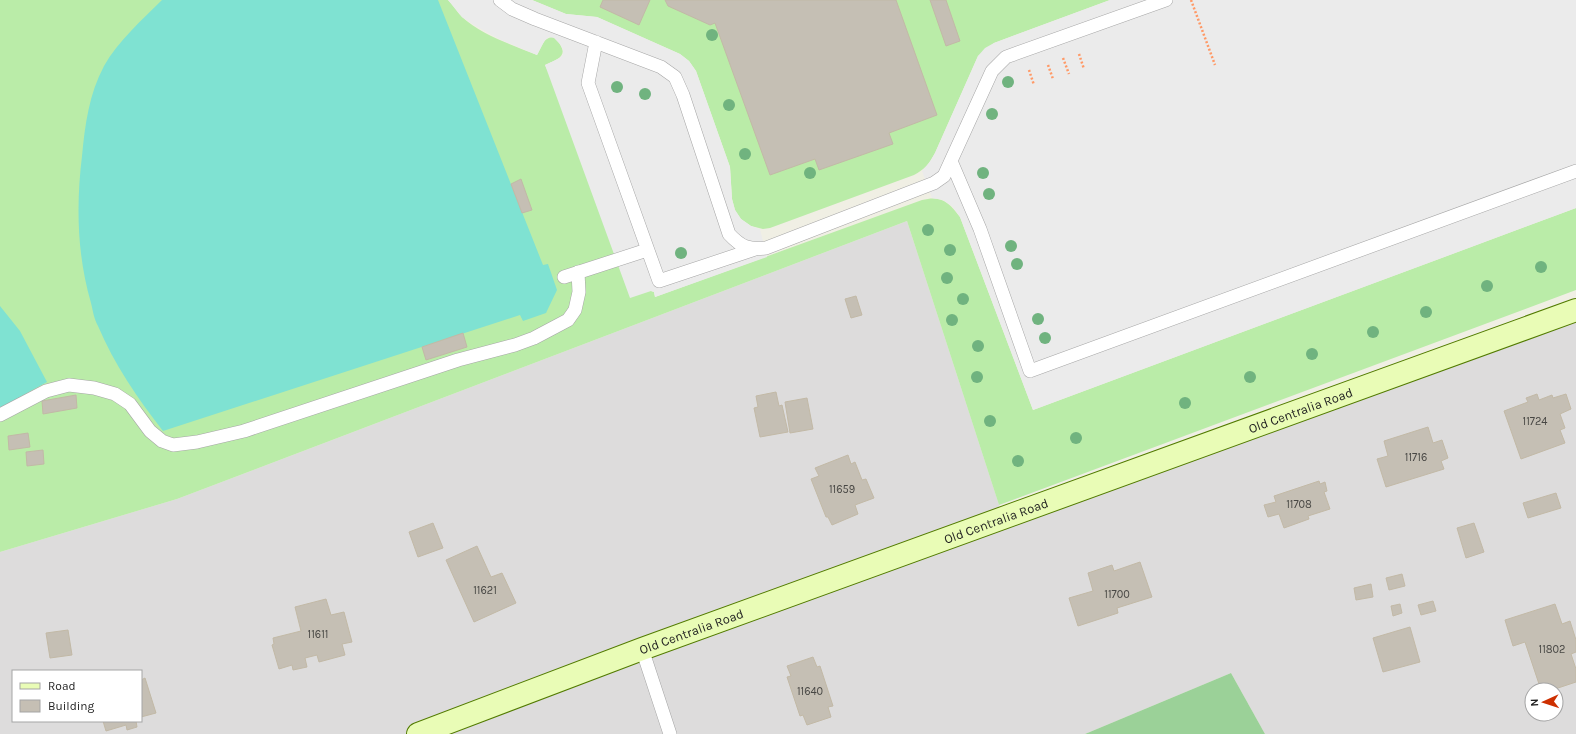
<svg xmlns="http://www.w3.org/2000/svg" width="1576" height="734" font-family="Karla,sans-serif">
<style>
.residential{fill:#dddcdc;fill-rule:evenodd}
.grass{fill:#baeca8}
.forest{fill:#9bd198}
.pitch{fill:#7fe2d2}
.parking{fill:#ebebeb}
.building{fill:#c5bfb4;stroke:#c2b9a6}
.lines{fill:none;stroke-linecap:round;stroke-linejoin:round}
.lane-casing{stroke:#a6a6a6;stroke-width:14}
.secondary-casing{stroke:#527b01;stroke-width:24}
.path{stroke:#f96;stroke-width:2.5;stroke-dasharray:2 2;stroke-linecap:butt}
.lane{stroke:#fff;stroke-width:13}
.secondary{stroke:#e9fcb6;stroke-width:22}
.tree{fill:#70b37f}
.labels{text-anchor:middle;stroke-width:3.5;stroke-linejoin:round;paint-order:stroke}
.number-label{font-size:11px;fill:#484744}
.street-label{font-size:13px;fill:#1f1f1f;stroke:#fff}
</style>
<rect width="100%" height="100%" fill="#f0efe4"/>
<path class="residential" d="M907 221 1003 517 1576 310V734H1265L1231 673 1085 734H0V552L177 499ZM13 671H141V721H13ZM1532 690H1556V714H1532Z"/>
<path class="grass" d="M0 0H448C453 5 457 12 462 17 482 35 512 45 537 55 542 47 543 37 554 37 570 54 562 58 545 65L651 291 654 292 655 297 922 200C941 195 949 202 960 217L1033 410 1576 208V290L999 505 907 221 177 499 0 552Z
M532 0H1110L994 43 978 56 935 153C930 163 924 170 914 175L770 228 763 229 751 226 741 219 735 210 732 199 730 167 696 71 689 61 680 54 597 17 566 14Z"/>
<path class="forest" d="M1231 673 1265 734H1085Z"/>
<path class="pitch" d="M162 0H438L543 265 548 264 557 290 546 313 523 321 520 315 163 431C138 399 114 364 98 326 94 319 93 311 91 303 77 255 76 205 82 156 85 125 89 94 104 66 118 41 142 20 162 0Z
M0 306 20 331 47 382 0 408Z"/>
<path class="parking" d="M448 0H532L566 14 597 17 680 54 689 61 696 71 730 167 732 199 735 210 741 219 751 226 760 229 767 257 655 297 654 292 651 291 630 298 545 65 560 58 563 54V50L560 44 554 38 549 37 545 40 537 55 499 39 474 25 462 17Z
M1110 0H1576V208L1033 410 960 217 952 206 943 200 932 198 922 171 929 163 935 153 978 56 985 48 994 43Z"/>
<path class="building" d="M603 0H650L639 25 600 7Z
M665 0H896L937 115 889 133 893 144 819 170 815 159 770 175 715 23 710 25 668 6Z
M930 0H946L960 41 946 46Z
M521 179 532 210 522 213 511 184Z
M856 296 862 315 851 318 845 299Z
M463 333 467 347 426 360 422 347Z
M776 392 779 406 782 405 788 432 760 437 754 408 758 407 756 396Z
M1537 394 1539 400 1552 395 1553 398 1566 394 1571 409 1560 414 1565 428 1560 430 1565 443 1521 459 1504 411 1528 402 1526 398Z
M76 395 77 408 43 414 42 401Z
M807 398 813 429 790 433 785 402Z
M1428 427 1433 443 1442 440 1448 458 1441 461 1444 469 1386 487 1377 459 1388 456 1384 441Z
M28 433 30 447 9 450 8 436Z
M43 450 44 464 27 466 26 452Z
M848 455 851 464 855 462 862 480 866 479 874 498 855 505 858 514 832 525 828 517H826L811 479 819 476 815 468Z
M1319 481 1320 484 1325 482 1327 491 1324 492 1330 509 1308 516 1309 519 1284 528 1279 514 1268 517 1264 505 1276 502 1274 496Z
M1556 493 1561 508 1528 518 1523 503Z
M433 523 443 548 418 557 409 532Z
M1474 523 1484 552 1466 558 1457 528Z
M477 546 491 577 502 573 516 603 474 622 446 560Z
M1140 562 1152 597 1117 608 1118 613 1078 626 1069 598 1093 591 1088 573 1112 565 1114 571Z
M1402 574 1405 586 1389 590 1386 578Z
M1371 584 1373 597 1356 600 1354 588Z
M326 599 331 615 344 612 352 642 342 644 345 655 319 662 317 655 305 658 307 667 293 670 292 665 279 669 272 645 274 644 273 638 301 631 295 607Z
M1433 601 1436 611 1421 615 1418 605Z
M1400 604 1402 613 1393 616 1391 606Z
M1555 604 1562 624 1570 621 1576 640V652L1571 654 1576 669V682L1552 690H1541L1525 642 1513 646 1505 620Z
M1410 627 1420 662 1383 672 1373 638Z
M68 630 72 655 50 658 46 633Z
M813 657 817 667 820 666 833 706 828 707 831 717 807 725 803 715 800 716 787 677 791 676 787 666Z
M145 678 156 713 141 717V680Z
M103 721H136L137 727 127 730 126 725 106 731Z"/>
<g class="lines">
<defs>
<path id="lane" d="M500 0 512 9 535 19 661 67 675 77 683 95 729 234C741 247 749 250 766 248L934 183 944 176 992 71 1006 57 1166 0
M596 42 588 83 659 281 755 249
M951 161 980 229 1030 371 1576 171
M564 277 647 250
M0 415 46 391 69 385 94 388 115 394 130 404 150 431 162 441 173 445 197 442 244 431 458 360 515 345 534 338 568 320 575 310 579 292 578 272
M642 649 670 734"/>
<g id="secondary">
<path id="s1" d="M418 734 642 649 1576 310"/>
</g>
</defs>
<use href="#lane" class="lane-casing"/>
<use href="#secondary" class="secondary-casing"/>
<path class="path" d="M1191 0 1215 65
M1079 54 1084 69
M1063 58 1069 74
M1048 65 1053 79
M1029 70 1034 85"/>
<use href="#lane" class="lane"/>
<use href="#secondary" class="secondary"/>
</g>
<g class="tree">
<circle cx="712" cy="35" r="6"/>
<circle cx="1008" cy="82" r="6"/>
<circle cx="617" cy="87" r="6"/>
<circle cx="645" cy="94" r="6"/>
<circle cx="729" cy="105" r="6"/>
<circle cx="992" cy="114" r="6"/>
<circle cx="745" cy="154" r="6"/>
<circle cx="810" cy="173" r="6"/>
<circle cx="983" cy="173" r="6"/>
<circle cx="989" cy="194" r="6"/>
<circle cx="928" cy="230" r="6"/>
<circle cx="1011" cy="246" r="6"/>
<circle cx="950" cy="250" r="6"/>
<circle cx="681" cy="253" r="6"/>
<circle cx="1017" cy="264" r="6"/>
<circle cx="1541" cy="267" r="6"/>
<circle cx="947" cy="278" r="6"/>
<circle cx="1487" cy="286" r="6"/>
<circle cx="963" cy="299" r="6"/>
<circle cx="1426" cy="312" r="6"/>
<circle cx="1038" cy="319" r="6"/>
<circle cx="952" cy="320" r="6"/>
<circle cx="1373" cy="332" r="6"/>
<circle cx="1045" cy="338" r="6"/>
<circle cx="978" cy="346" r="6"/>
<circle cx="1312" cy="354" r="6"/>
<circle cx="977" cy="377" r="6"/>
<circle cx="1250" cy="377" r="6"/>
<circle cx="1185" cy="403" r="6"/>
<circle cx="990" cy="421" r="6"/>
<circle cx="1076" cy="438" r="6"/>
<circle cx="1018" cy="461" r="6"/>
</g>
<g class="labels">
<g class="number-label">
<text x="1535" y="425">11724</text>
<text x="1416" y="461">11716</text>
<text x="842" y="493">11659</text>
<text x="1299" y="508">11708</text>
<text x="485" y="594">11621</text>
<text x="1117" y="598">11700</text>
<text x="318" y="638">11611</text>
<text x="1552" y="653">11802</text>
<text x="810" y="695">11640</text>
</g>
<g class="street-label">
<text dy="5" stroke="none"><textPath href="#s1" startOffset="940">Old Centralia Road</textPath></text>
<text dy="5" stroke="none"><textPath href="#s1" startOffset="616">Old Centralia Road</textPath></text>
<text dy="5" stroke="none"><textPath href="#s1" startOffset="292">Old Centralia Road</textPath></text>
</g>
</g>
<rect x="12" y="670" width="130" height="52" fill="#ffffff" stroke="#a5a5a5"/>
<rect x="20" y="683" width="20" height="6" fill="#e9fcb6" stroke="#a5a5a5"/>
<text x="48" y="690" font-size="12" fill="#1f1f1f">Road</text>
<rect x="20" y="700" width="20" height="12" fill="#c5bfb4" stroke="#a5a5a5"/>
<text x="48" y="710" font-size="12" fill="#1f1f1f">Building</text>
<g transform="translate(1544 702) rotate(267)"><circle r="19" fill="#ffffff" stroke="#a5a5a5"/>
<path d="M0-3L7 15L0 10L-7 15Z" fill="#cd2f00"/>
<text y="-6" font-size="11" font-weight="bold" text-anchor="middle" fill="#1f1f1f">N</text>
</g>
</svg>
